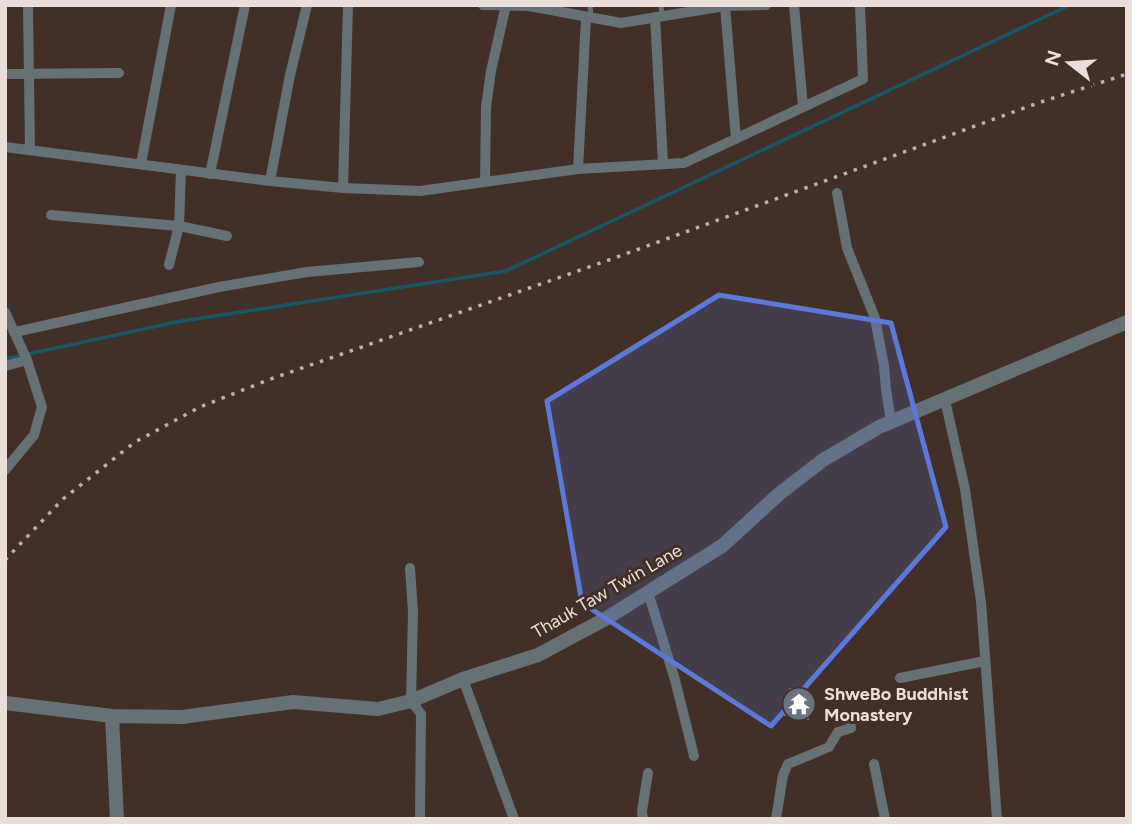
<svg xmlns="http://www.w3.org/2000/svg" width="1132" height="824" font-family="Figtree,sans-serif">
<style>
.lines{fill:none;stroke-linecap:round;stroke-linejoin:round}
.stream{stroke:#175868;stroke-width:3.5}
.building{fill:#5b4d5e;stroke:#716374;stroke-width:2}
.service{stroke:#667175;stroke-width:5}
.minor{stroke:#667175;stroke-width:10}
.tertiary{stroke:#667175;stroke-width:14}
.rail{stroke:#bdafa9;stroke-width:3.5;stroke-dasharray:3.5 7;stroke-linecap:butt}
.marked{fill:#5b79d8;fill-opacity:0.2;stroke:#5b79d8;stroke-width:5;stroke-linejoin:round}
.labels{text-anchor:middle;stroke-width:6;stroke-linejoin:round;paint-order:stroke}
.street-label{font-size:18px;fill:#ebded9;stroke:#422f27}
.poi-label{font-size:18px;font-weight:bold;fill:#ebded9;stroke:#422f27;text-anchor:start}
</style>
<rect width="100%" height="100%" fill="#422f27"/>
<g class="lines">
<path class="stream" d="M5 359 176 322 506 271 1070 5"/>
</g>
<path class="building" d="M790 689 812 694 808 719 785 715Z"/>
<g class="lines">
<path class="service" d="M590 5 591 18
M661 5 662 16"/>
<path class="minor" d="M28 5 30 150
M483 5 529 6 621 23 725 6 766 5
M794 5 803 107
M725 6 736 139
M655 17 663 163
M5 74 119 73
M5 147 270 181 343 188 420 191 578 169 684 163 863 79 860 5
M141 164 171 5
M578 169 586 18
M181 170 179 226 227 236
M210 174 245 5
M270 181 290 75 307 5
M485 181 486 107 491 71 506 5
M343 188 348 5
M837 193 847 248 875 318 884 366 886 389 891 422
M51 215 179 226 169 265
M5 312 27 360 42 407 34 435 5 470
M15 332 219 287 307 272 419 262
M5 366 27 360
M945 400 965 489 981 602 997 819
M410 568 413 612 411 701 421 714 420 819
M648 592 675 680 694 756
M900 678 985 661
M463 679 514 819
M874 764 885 819
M643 819 642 811 648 773
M776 819 783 775 788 764 829 747 838 732 851 728 850 721"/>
<path class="tertiary" d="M5 703 112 716
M117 819 112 716 182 717 293 702 378 709 411 701 463 679 538 655 607 618 722 546 779 494 823 460 879 427 1127 322"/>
<path class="rail" d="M5 560 63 499 135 442 200 407 268 380 606 261 1038 103 1127 74"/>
</g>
<path class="marked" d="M719 295 891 323 946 527 771 726 582 603 547 401Z"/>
<defs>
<symbol id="temple-disc" viewBox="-11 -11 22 22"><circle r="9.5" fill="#6b7280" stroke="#422f27"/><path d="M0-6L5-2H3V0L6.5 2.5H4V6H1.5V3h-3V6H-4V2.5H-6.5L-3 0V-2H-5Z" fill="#fff"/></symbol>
</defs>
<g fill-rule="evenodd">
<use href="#temple-disc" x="780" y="685" width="38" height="38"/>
</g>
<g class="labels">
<g class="street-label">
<text transform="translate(607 591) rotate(-30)" y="6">Thauk Taw Twin Lane</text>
</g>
<g class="poi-label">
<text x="824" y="700">ShweBo Buddhist<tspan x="824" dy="21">Monastery</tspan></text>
</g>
</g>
<rect width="1132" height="824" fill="none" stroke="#ebded9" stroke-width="14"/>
<g transform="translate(1069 63) rotate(287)" stroke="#422f27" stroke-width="5" paint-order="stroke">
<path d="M0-5L12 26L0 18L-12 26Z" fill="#ebded9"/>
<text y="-10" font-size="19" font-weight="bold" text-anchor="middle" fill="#ebded9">N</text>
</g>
</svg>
